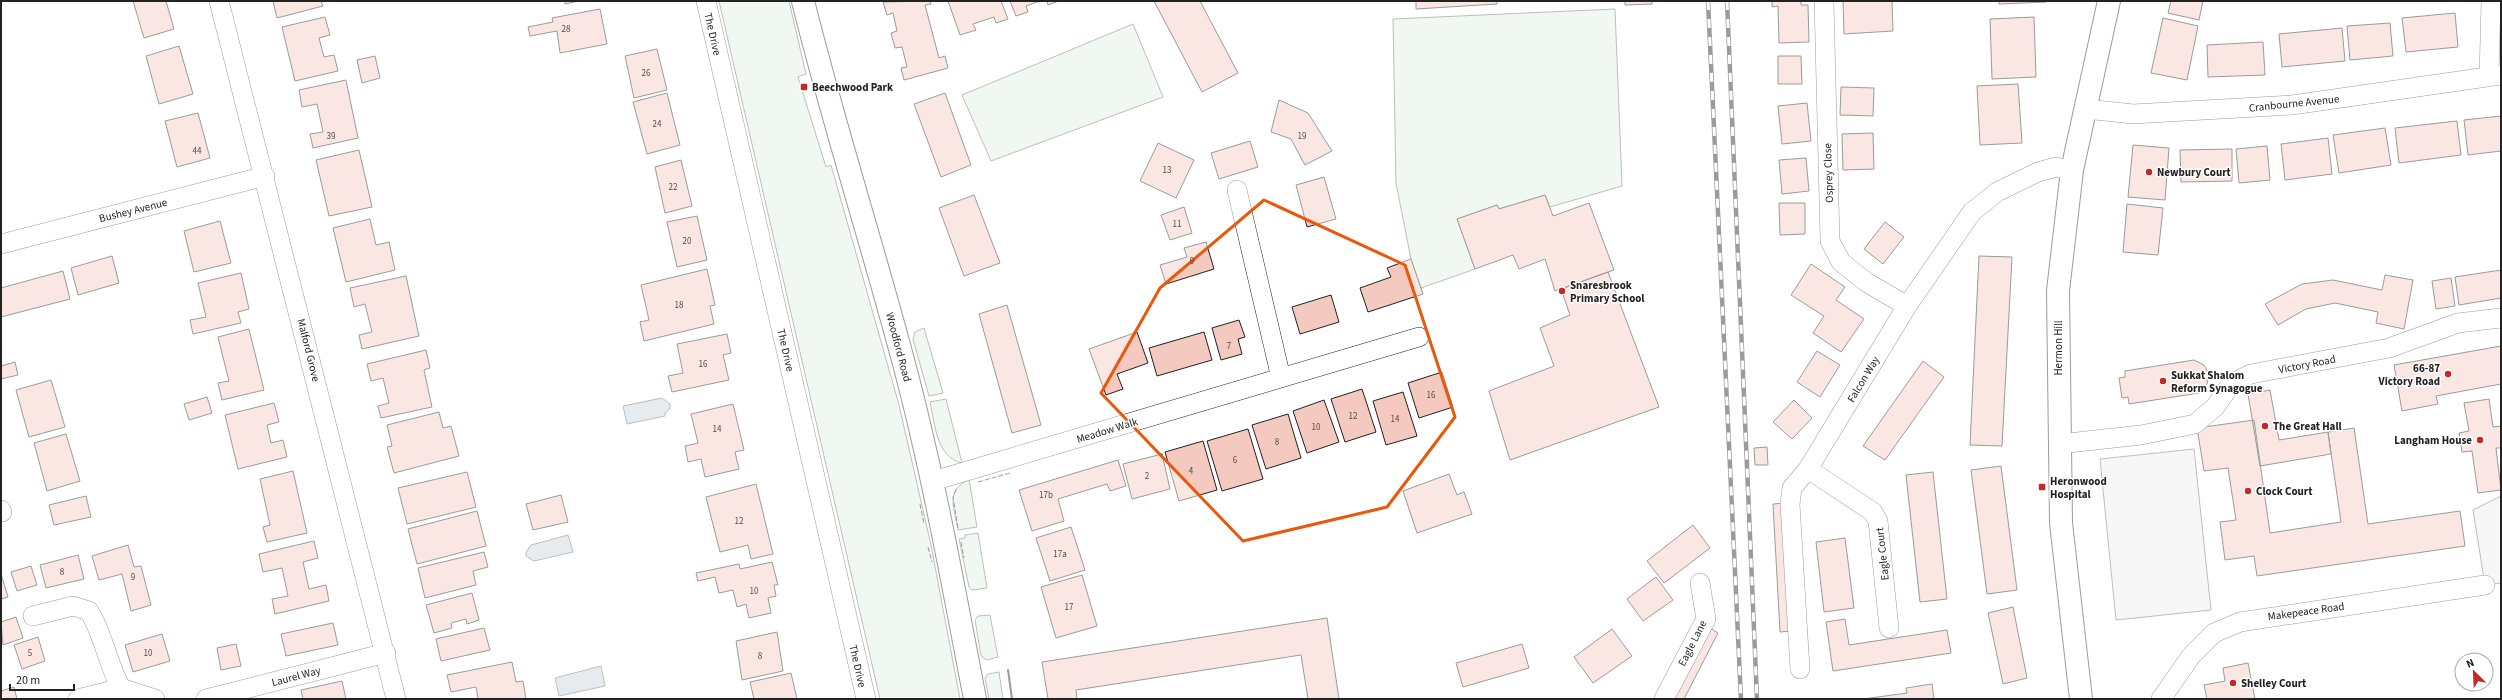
<svg xmlns="http://www.w3.org/2000/svg" width="2502" height="700" font-family="'Source Sans 3',sans-serif">
<style>
.green{fill:#e0efe3;stroke:#6f6f6f}
.parking{fill:#ededed;stroke:#6f6f6f}
.water{fill:#c7d3dd;stroke:#6f6f6f}
.building{fill:#f3c9c0;stroke:#222}
.lines{fill:none;stroke-linecap:round;stroke-linejoin:round}
.minor-casing{stroke:#222;stroke-width:20}
.primary-casing{stroke:#222;stroke-width:24}
.minor{stroke:#fff;stroke-width:19}
.primary{stroke:#fff;stroke-width:22}
.rail-casing{stroke:#222;stroke-width:4.5}
.rail{stroke:#fff;stroke-width:3;stroke-dasharray:9;stroke-linecap:butt}
.fence{stroke:#222;stroke-width:1;stroke-dasharray:5 2;stroke-linecap:butt}
.wall{stroke:#222;stroke-width:2}
.marked{fill:none;stroke:#e8590c;stroke-width:3;stroke-linejoin:round}
.poi-dot{fill:#c62828;stroke:#fff;stroke-width:1.5}
.labels{text-anchor:middle;stroke-width:3;stroke-linejoin:round;paint-order:stroke}
.number-label{font-size:9px;fill:#564c4a}
.street-label{font-size:11px;fill:#222;stroke:#fff}
.poi-label{font-size:11px;font-weight:bold;fill:#222;stroke:#fff;text-anchor:start}
</style>
<rect width="100%" height="100%" fill="#fff"/>
<path class="green" d="M719 1H789L806 74 798 77 826 167 831 165 899 405 931 545 960 699H880Z
M1615 9 1622 186 1550 207 1545 195 1499 209 1497 205 1457 219 1475 269 1421 288 1411 259 1396 183 1393 19Z
M1133 24 1163 97 991 161 962 95Z
M924 328 943 393 929 396 913 339 915 332Z
M946 399 962 463C936 457 935 424 930 402Z
M969 479 977 527 958 530C954 507 945 492 969 479Z
M978 533 987 588 972 590 969 587 959 539 965 538V535Z
M990 615 998 657 987 660 981 656 975 620 978 616Z
M999 672 1003 699H989L985 678 988 674Z"/>
<path class="parking" d="M2194 449 2211 610 2116 620 2100 459Z
M2501 496V583L2485 585 2473 510Z"/>
<path class="water" d="M662 398 670 404V409L665 413V416L627 424 623 406Z
M568 535 573 552 534 561 526 556V552L531 545Z
M601 666 605 686 559 696 555 678Z"/>
<path class="building" d="M133 1H166L174 29 144 38Z
M273 1H321L323 6 277 18Z
M565 1H579L565 4Z
M930 1 931 4 925 5 939 58 945 56 948 68 904 80 901 68 907 67 902 47 895 48 891 33 897 31 893 13 887 15 883 2Z
M948 1H1001L1008 19 996 23 994 17 973 24 976 30 960 35Z
M1010 1H1040L1026 6 1028 12 1016 16Z
M1047 1H1059L1048 5Z
M1154 1H1200L1238 73 1202 92Z
M1416 1H1497V4L1416 9Z
M1625 1H1652V4L1625 5Z
M1772 1H1801V5H1808L1809 42 1779 43 1778 6 1772 7Z
M1843 1H1892L1893 31 1844 34Z
M1999 1H2047V2L1999 4Z
M2171 1H2203L2199 20 2168 13Z
M600 9 607 44 560 53 557 31 530 36 528 27 553 22 552 18Z
M2455 13 2458 47 2406 52 2402 18Z
M325 17 330 35 319 38 324 57 334 55 338 71 295 81 282 27Z
M2034 17 2036 77 1992 79 1990 19Z
M2163 18 2198 26 2187 80 2151 73Z
M2390 23 2393 56 2350 60 2347 26Z
M2342 28 2345 61 2282 67 2279 34Z
M2263 42 2265 75 2208 77 2207 45Z
M179 46 193 94 159 104 146 56Z
M657 49 667 90 634 98 625 56Z
M375 56 380 78 362 83 357 60Z
M1778 56H1801L1802 84H1778Z
M346 80 358 138 313 148 310 134 323 132 317 104 302 107 299 90Z
M2018 84 2022 143 1980 145 1977 86Z
M1841 87 1874 88 1873 116 1840 115Z
M667 93 680 145 647 154 633 102Z
M945 93 971 165 941 177 914 104Z
M1279 100 1308 113 1332 151 1305 165 1291 139 1271 132Z
M1807 103 1811 141 1782 144 1778 106Z
M198 113 210 158 177 167 165 121Z
M2501 116V151L2468 155 2464 120Z
M2457 121 2461 155 2399 163 2395 128Z
M2385 128 2391 165 2339 173 2333 135Z
M1873 133 1874 169 1843 170 1842 134Z
M2328 138 2332 174 2285 180 2281 144Z
M1250 141 1258 167 1219 179 1211 153Z
M1158 143 1194 160 1176 198 1140 181Z
M2133 145 2169 148 2165 200 2128 197Z
M2267 146 2270 180 2239 183 2236 149Z
M2232 149V181L2181 182 2180 150Z
M359 150 372 207 329 216 316 160Z
M1806 158 1809 191 1782 194 1779 160Z
M681 160 692 206 665 213 655 167Z
M1324 177 1336 219 1307 227 1296 185Z
M974 195 1000 263 964 276 939 208Z
M1545 195 1553 216 1589 203 1614 270 1555 291 1545 259 1519 269 1513 255 1475 269 1457 219 1497 205 1499 209Z
M1779 203H1805V234L1780 235Z
M2127 204 2163 208 2158 255 2123 252Z
M1184 207 1192 233 1170 240 1161 215Z
M697 216 707 260 677 267 667 222Z
M370 219 376 245 389 242 395 270 346 282 333 228Z
M220 221 231 263 194 272 184 231Z
M1885 222 1904 237 1883 264 1864 249Z
M1206 242 1214 269 1166 284 1160 265 1187 257 1184 248Z
M112 256 119 283 78 295 71 268Z
M1979 256 2012 257 2002 446 1970 445Z
M1411 259 1423 294 1368 312 1360 288 1391 277 1387 268Z
M1811 264 1845 287 1836 300 1864 319 1841 352 1813 333 1824 316 1791 295Z
M707 269 715 305 710 306 714 324 644 341 640 322 649 320 641 285Z
M2501 270V298L2459 305 2455 277Z
M63 271 70 299 1 317V288Z
M1608 272 1659 407 1510 460 1489 391 1554 366 1540 328 1570 315 1561 289Z
M241 273 249 309 238 312 241 323 193 334 190 320 206 317 198 283Z
M2385 275 2413 280 2404 329 2376 323 2378 312 2335 303 2306 309 2278 325 2265 304 2302 284 2333 280 2382 290Z
M406 276 419 336 362 349 359 335 372 332 365 304 354 307 350 288Z
M2451 278 2455 306 2436 309 2432 281Z
M1331 295 1339 322 1300 334 1292 307Z
M1007 305 1041 425 1012 433 979 314Z
M1239 320 1245 337 1238 339 1242 354 1221 360 1212 328Z
M249 329 264 390 222 400 218 383 229 381 218 337Z
M1137 332 1148 363 1117 374 1123 389 1106 395 1089 349Z
M1204 332 1212 360 1157 376 1149 348Z
M727 334 731 353 723 355 729 380 672 392 668 376 683 373 677 344Z
M2501 346V384L2436 396 2438 404 2402 411 2394 365Z
M426 350 430 368 424 370 432 407 381 418 378 406 389 403 383 378 371 381 367 364Z
M1817 351 1840 365 1820 397 1797 382Z
M2194 360 2204 365 2209 374 2207 384 2199 393 2129 404 2128 397 2122 398 2119 378 2125 377V371Z
M1923 361 1944 377 1885 460 1863 446Z
M15 362 18 375 1 379V366Z
M1442 372 1453 407 1419 418 1408 383Z
M51 380 65 427 29 437 16 390Z
M1362 389 1376 432 1345 442 1331 399Z
M2270 390 2279 440 2328 432 2331 454 2260 466 2248 394Z
M1403 392 1417 436 1386 445 1373 401Z
M207 397 212 413 189 420 184 404Z
M2489 399 2493 427 2501 426V448H2496L2501 490 2478 493 2472 451 2462 452 2459 433 2469 431 2464 403Z
M1324 400 1339 442 1307 453 1293 411Z
M1794 400 1812 418 1792 439 1773 422Z
M274 403 279 422 267 425 271 443 283 440 287 457 238 469 225 415Z
M733 404 744 450 735 452 739 469 705 477 701 459 688 462 685 446 698 443 691 414Z
M439 412 443 428 451 426 459 456 394 473 387 447 392 446 387 425Z
M1288 414 1301 458 1266 469 1252 425Z
M2254 420 2270 533 2341 522 2328 432 2354 428 2368 524 2460 511 2465 546 2257 576 2254 556 2225 560 2220 522 2236 520 2228 468 2204 471 2197 428Z
M1248 429 1263 479 1222 491 1207 441Z
M66 434 80 481 47 491 34 443Z
M1203 441 1217 490 1179 501 1165 452Z
M1767 447 1768 465H1755L1754 448Z
M1162 454 1170 489 1132 499 1123 464Z
M1118 460 1126 486 1110 491 1107 484 1058 499 1064 521 1032 531 1019 490Z
M2001 466 2017 590 1987 594 1971 470Z
M293 471 307 533 267 542 263 527 270 525 260 479Z
M467 472 476 507 407 524 398 488Z
M1933 472 1947 599 1920 602 1906 475Z
M1449 474 1457 495 1464 492 1472 514 1417 533 1403 491Z
M756 484 773 554 751 559 748 545 720 552 706 497Z
M561 495 568 522 533 530 526 504Z
M86 496 91 517 54 525 49 505Z
M1785 503 1792 631 1780 632 1773 504Z
M477 511 486 546 417 564 408 529Z
M1693 525 1710 548 1664 583 1647 561Z
M1071 527 1085 570 1050 581 1036 538Z
M1845 538 1854 608 1824 612 1816 542Z
M314 541 318 558 303 562 309 589 326 585 329 601 275 614 272 599 288 596 282 568 263 572 259 554Z
M128 545 134 567 141 566 151 605 131 611 122 574 99 580 92 556Z
M484 552 488 567 473 571 476 585 425 598 418 568Z
M78 555 84 579 46 588 40 565Z
M772 562 778 585H774L776 596 768 598 771 613 749 618 746 604 737 607 733 590 719 593 715 577 698 581 696 573 739 564 740 569Z
M31 566 37 585 17 591 11 572Z
M1 574 8 597 1 599Z
M1082 575 1097 626 1056 638 1041 587Z
M1656 577 1673 600 1643 621 1627 599Z
M472 593 479 620 467 624 466 619 451 623 452 628 434 633 426 605Z
M2013 607 2027 678 2003 684 1988 613Z
M16 617 23 638 3 645 1 622Z
M1327 618 1339 699H1308L1301 655 1076 690 1077 699H1048L1042 662Z
M1845 619 1849 645 1947 630 1951 653 1833 671 1826 622Z
M333 623 338 645 286 656 281 634Z
M484 628 490 650 441 661 436 639Z
M1710 628 1718 633 1684 699H1674Z
M1612 629 1632 656 1593 683 1574 657Z
M777 632 783 671 742 680 736 641Z
M162 634 170 661 133 672 125 645Z
M38 637 45 661 22 669 14 645Z
M236 644 241 666 221 670 217 648Z
M1522 644 1529 668 1463 687 1456 663Z
M512 662 516 682 523 681 526 699H475L478 698 476 687 451 692 447 675Z
M2248 663 2255 699H2207L2204 685 2225 681 2223 668Z
M791 673 797 699H754L750 682Z
M342 681 346 699H303L301 690Z
M1932 684 1934 699H1863L1907 693 1906 688Z
M14 687 17 699H1V691Z"/>
<g class="lines">
<defs>
<path id="minor" d="M219 1 396 699
M706 1 866 699
M1824 1 1830 241 1841 262 1866 282 1907 306
M2489 77 2491 1
M2086 109 2133 114 2292 105 2501 75
M1237 190 1281 378
M1 244 265 176
M2059 444 2141 435 2195 424 2215 407 2232 383 2251 374 2389 348 2458 323 2501 318
M1808 469 1873 512 1878 521 1889 628
M933 481 1419 337
M1 510 2 512
M33 616 73 606 89 611C104 635 107 663 121 688L155 699
M1800 669 1790 504 1792 488 1808 469 1907 306 1972 212 1997 192 2038 172 2056 167 2072 170
M78 699 121 688
M206 699 386 653
M1664 699 1706 619 1700 583
M2161 699 2191 656 2214 633 2240 622 2485 585"/>
<path id="primary" d="M803 1C833 122 871 240 903 360 933 472 953 585 975 699
M2081 699 2061 523 2058 291 2072 170 2109 1"/>
</defs>
<use href="#minor" class="minor-casing"/>
<use href="#primary" class="primary-casing"/>
<use href="#minor" class="minor"/>
<use href="#primary" class="primary"/>
<defs>
<path id="rail" d="M1708 1 1741 699
M1727 1 1757 699"/>
</defs>
<use href="#rail" class="rail-casing"/>
<use href="#rail" class="rail"/>
<path class="fence" d="M978 482 1010 473
M956 489 953 497 958 528
M920 504 924 524
M961 542 964 558
M928 547 932 562"/>
<path class="wall" d="M1008 670 1012 699"/>
</g>
<path d="M0 0H2502V700H0ZM1264 200 1405 265 1455 417 1387 507 1243 541 1101 393 1160 288Z" fill="#fff" fill-opacity=".55" fill-rule="evenodd"/>
<path class="marked" d="M1264 200 1405 265 1455 417 1387 507 1243 541 1101 393 1160 288Z"/>
<g class="poi-dot">
<rect x="800" y="83" width="8" height="8" rx="2"/>
<circle cx="2149" cy="172" r="4"/>
<circle cx="1562" cy="291" r="4"/>
<circle cx="2448" cy="374" r="4"/>
<circle cx="2163" cy="381" r="4"/>
<circle cx="2265" cy="426" r="4"/>
<circle cx="2480" cy="440" r="4"/>
<rect x="2038" y="483" width="8" height="8" rx="2"/>
<circle cx="2248" cy="491" r="4"/>
<circle cx="2233" cy="683" r="4"/>
</g>
<g class="labels">
<g class="number-label">
<text x="566" y="32">28</text>
<text x="646" y="76">26</text>
<text x="657" y="127">24</text>
<text x="331" y="139">39</text>
<text x="1302" y="139">19</text>
<text x="197" y="154">44</text>
<text x="1167" y="173">13</text>
<text x="673" y="190">22</text>
<text x="1177" y="227">11</text>
<text x="687" y="244">20</text>
<text x="1192" y="264">9</text>
<text x="679" y="308">18</text>
<text x="1229" y="349">7</text>
<text x="703" y="367">16</text>
<text x="1431" y="398">16</text>
<text x="1353" y="419">12</text>
<text x="1395" y="422">14</text>
<text x="1316" y="430">10</text>
<text x="717" y="432">14</text>
<text x="1277" y="445">8</text>
<text x="1235" y="463">6</text>
<text x="1191" y="474">4</text>
<text x="1147" y="479">2</text>
<text x="1046" y="498">17b</text>
<text x="739" y="524">12</text>
<text x="1060" y="557">17a</text>
<text x="62" y="575">8</text>
<text x="133" y="580">9</text>
<text x="754" y="594">10</text>
<text x="1069" y="610">17</text>
<text x="30" y="656">5</text>
<text x="148" y="656">10</text>
<text x="760" y="659">8</text>
</g>
<g class="street-label">
<text transform="translate(713 34) rotate(77)" y="4">The Drive</text>
<text transform="translate(2294 103) rotate(-6)" y="4">Cranbourne Avenue</text>
<text transform="translate(1828 173) rotate(-92)" y="4">Osprey Close</text>
<text transform="translate(133 210) rotate(-14)" y="4">Bushey Avenue</text>
<text transform="translate(899 347) rotate(75)" y="4">Woodford Road</text>
<text transform="translate(2058 348) rotate(-90)" y="4">Hermon Hill</text>
<text transform="translate(309 350) rotate(76)" y="4">Malford Grove</text>
<text transform="translate(786 350) rotate(77)" y="4">The Drive</text>
<text transform="translate(2307 364) rotate(-11)" y="4">Victory Road</text>
<text transform="translate(1863 379) rotate(-59)" y="4">Falcon Way</text>
<text transform="translate(1107 430) rotate(-17)" y="4">Meadow Walk</text>
<text transform="translate(1882 554) rotate(-96)" y="4">Eagle Court</text>
<text transform="translate(2306 611) rotate(-8)" y="4">Makepeace Road</text>
<text transform="translate(1692 643) rotate(-63)" y="4">Eagle Lane</text>
<text transform="translate(858 666) rotate(77)" y="4">The Drive</text>
<text transform="translate(296 676) rotate(-15)" y="4">Laurel Way</text>
</g>
<g class="poi-label">
<text x="812" y="91">Beechwood Park</text>
<text x="2157" y="176">Newbury Court</text>
<text x="1570" y="289">Snaresbrook<tspan x="1570" dy="13">Primary School</tspan></text>
<text x="2440" y="372" text-anchor="end">66-87<tspan x="2440" dy="13">Victory Road</tspan></text>
<text x="2171" y="379">Sukkat Shalom<tspan x="2171" dy="13">Reform Synagogue</tspan></text>
<text x="2273" y="430">The Great Hall</text>
<text x="2472" y="444" text-anchor="end">Langham House</text>
<text x="2050" y="485">Heronwood<tspan x="2050" dy="13">Hospital</tspan></text>
<text x="2256" y="495">Clock Court</text>
<text x="2241" y="687">Shelley Court</text>
</g>
</g>
<rect width="2502" height="700" fill="none" stroke="#222222" stroke-width="4"/>
<g transform="translate(2474 672) rotate(336)"><circle r="19" fill="#ffffff" stroke="#a7a7a7"/>
<path d="M0-3L7 15L0 10L-7 15Z" fill="#c62828"/>
<text y="-6" font-size="11" font-weight="bold" text-anchor="middle" fill="#222222">N</text>
</g>
<path d="M10 684v6h64v-6" fill="none" stroke="#222222" stroke-width="2"/>
<text x="16" y="684" font-size="12" fill="#222222" stroke="#ffffff" stroke-width="3" paint-order="stroke">20 m</text>
</svg>
